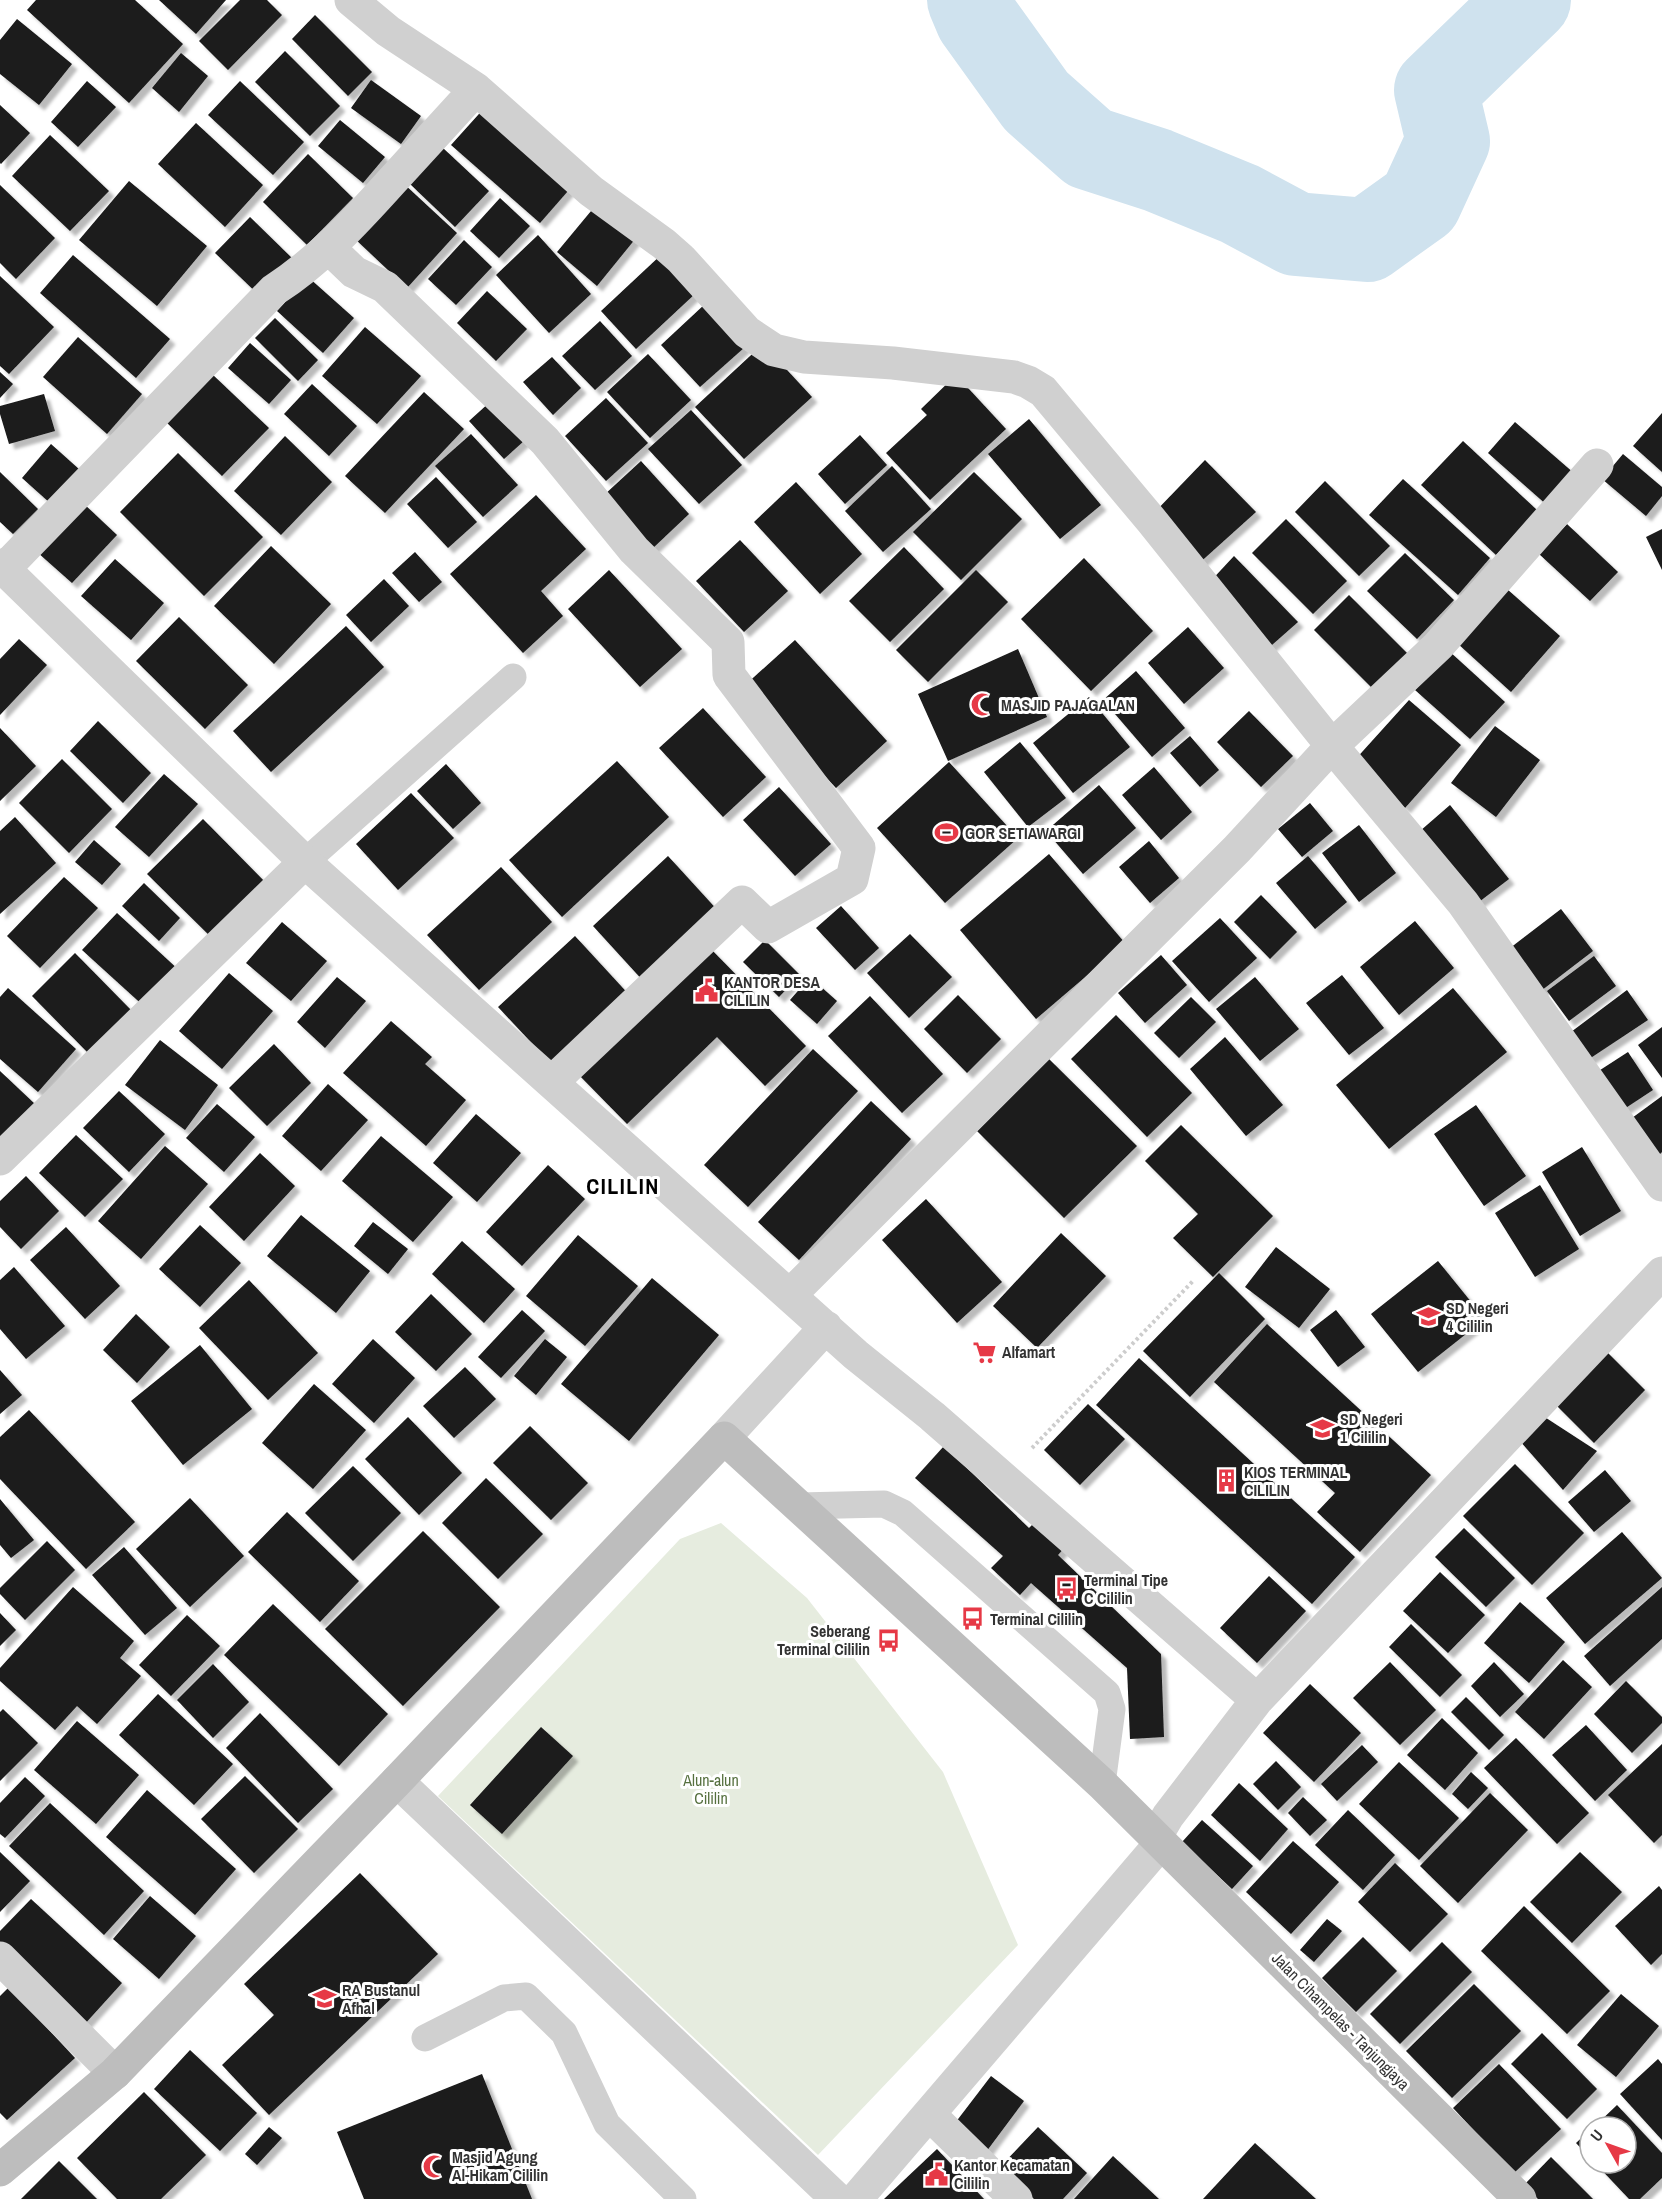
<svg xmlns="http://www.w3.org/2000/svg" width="1662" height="2199" font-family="'Archivo Narrow',sans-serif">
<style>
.green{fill:#e6ecdf}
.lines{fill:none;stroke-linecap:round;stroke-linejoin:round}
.river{stroke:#cfe2ee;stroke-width:84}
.building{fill:#1a1a1a;filter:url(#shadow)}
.path{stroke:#cdcdcd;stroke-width:4;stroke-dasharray:3 3;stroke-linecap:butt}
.lane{stroke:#d0d0d0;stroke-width:27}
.street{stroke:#d0d0d0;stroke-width:33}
.secondary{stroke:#bdbdbd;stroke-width:33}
.labels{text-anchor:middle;stroke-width:6;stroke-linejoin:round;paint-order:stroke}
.poi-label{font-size:16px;font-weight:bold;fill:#333;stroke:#fff;text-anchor:start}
.park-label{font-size:16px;fill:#56703f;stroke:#fff}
.street-label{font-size:16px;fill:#333;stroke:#fff}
.district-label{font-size:22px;font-weight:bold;letter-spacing:1.5px;fill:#000;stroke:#fff}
</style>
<defs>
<filter id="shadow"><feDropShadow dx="5.5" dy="5.5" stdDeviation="1.5" flood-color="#0004"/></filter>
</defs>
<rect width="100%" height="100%" fill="#fff"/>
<path class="green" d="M721 1523 807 1598 943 1772 1018 1945 818 2155 438 1796 680 1539Z"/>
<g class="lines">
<path class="river" d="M969 0 977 19 1036 101 1089 148 1157 170 1240 204 1296 234 1367 240 1420 202 1448 141 1436 90 1529 0"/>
</g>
<path class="building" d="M36 0H135L183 44 129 103 27 10Z
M159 0H226L196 34Z
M240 0H267L282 15 228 70 199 41Z
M315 15 372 72 348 96 292 39Z
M17 19 72 64 39 105 0 74V40Z
M285 51 340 106 310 136 255 82Z
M181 53 208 76 179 112 152 88Z
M371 80 421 116 401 144 351 108Z
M87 81 116 107 78 147 51 122Z
M240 81 304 142 273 175 208 115Z
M0 105 30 133 1 164 0 163Z
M487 105 575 183 540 223 451 145Z
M340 120 385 157 363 183 318 146Z
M196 123 263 185 225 227 158 164Z
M50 135 109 191 70 231 12 176Z
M443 148 489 191 455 227 410 184Z
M308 154 353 198 307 245 263 202Z
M129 181 207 246 157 306 79 240Z
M403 183 457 233 407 288 353 237Z
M0 185 55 238 16 279 0 263Z
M500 198 530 226 499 258 470 231Z
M596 205 636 238 597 286 557 252Z
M250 217 294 260 260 296 215 253Z
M538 235 591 294 549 333 496 275Z
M464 240 492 267 456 305 428 279Z
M662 254 697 292 636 349 601 311Z
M73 255 170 339 136 378 40 293Z
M0 276 54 327 9 374 0 366Z
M308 277 354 318 323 353 277 311Z
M487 291 527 329 496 361 457 323Z
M705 304 745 347 700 387 661 345Z
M275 318 318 360 298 381 255 338Z
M600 321 632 356 595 390 562 356Z
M365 327 421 376 377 424 322 376Z
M78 337 142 394 107 434 43 377Z
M250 343 291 380 269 404 228 368Z
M763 344 812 397 744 459 695 407Z
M648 354 691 400 650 438 607 392Z
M552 357 581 388 553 415 523 382Z
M0 372 13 384 0 398Z
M212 374 269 428 222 476 166 422Z
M956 375 1006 429 930 500 886 453 927 415 921 409Z
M312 384 357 426 329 456 284 414Z
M424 392 464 429 385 513 345 476Z
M44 394 55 431 9 444 0 414V406Z
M606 398 648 443 606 481 565 436Z
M490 402 525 440 504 459 469 421Z
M691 410 742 465 699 504 648 449Z
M1662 413V472L1633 446Z
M1029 419 1101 505 1060 539 988 454Z
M1515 422 1575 474 1548 506 1488 453Z
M471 434 518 485 483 517 435 466Z
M860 435 887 465 845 504 818 474Z
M285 436 332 482 281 535 234 491Z
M1463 441 1537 510 1496 555 1421 485Z
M51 444 80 470 50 503 22 478Z
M178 453 263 537 204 596 120 512Z
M1623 454 1662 487V496L1646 516 1602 479Z
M1205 460 1256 512 1196 566 1152 515Z
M641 461 689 514 652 549 603 496Z
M892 466 931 509 883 552 845 511Z
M0 472 38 509 13 534 0 522Z
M974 472 1022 519 961 580 913 532Z
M436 477 477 522 448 548 407 504Z
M1403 479 1490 558 1458 595 1369 515Z
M1325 481 1390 546 1359 576 1295 512Z
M796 482 862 554 820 594 754 522Z
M536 495 586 549 541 591 563 616 523 653 450 574Z
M83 503 117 535 72 583 37 552Z
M1286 519 1347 581 1313 614 1252 553Z
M1567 524 1618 572 1590 601 1539 554Z
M1662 529V570L1646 537Z
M740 540 788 591 744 632 696 581Z
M271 546 331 604 274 664 214 606Z
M904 547 944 589 890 642 849 601Z
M415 552 442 582 419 602 392 573Z
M1405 553 1454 600 1417 639 1367 591Z
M1234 556 1298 622 1264 652 1207 585Z
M1084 558 1153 631 1091 691 1021 619Z
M115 559 164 603 131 640 81 596Z
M609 570 682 649 640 687 568 609Z
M976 570 1008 602 928 682 896 650Z
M384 579 409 606 371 642 346 615Z
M1507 589 1560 636 1511 692 1457 643Z
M1349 595 1410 656 1375 691 1314 630Z
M179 617 248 685 205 729 136 661Z
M346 626 384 667 271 772 233 731Z
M1188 627 1224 668 1184 704 1148 663Z
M19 639 47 665 0 715V659Z
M795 640 887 741 836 788 743 687Z
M1018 649 1047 717 948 761 918 694Z
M1449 651 1505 702 1470 739 1415 690Z
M1136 671 1185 728 1152 757 1103 700Z
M1089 697 1130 747 1073 793 1033 743Z
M1409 700 1461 745 1405 808 1353 762Z
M703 708 766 777 723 817 659 748Z
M1249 711 1293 756 1261 787 1217 742Z
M98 721 151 773 123 803 70 751Z
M1495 726 1540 760 1496 817 1451 783Z
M0 728 36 766 0 801Z
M1190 736 1219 770 1200 787 1170 753Z
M1020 742 1066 798 1028 827 984 772Z
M62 759 112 809 69 853 19 803Z
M617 761 669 817 562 917 509 860Z
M949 762 1018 838 945 903 877 828Z
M446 764 481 803 453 829 417 791Z
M1154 767 1192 812 1161 840 1122 795Z
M164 774 198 804 149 857 115 827Z
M1099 785 1136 828 1083 874 1046 831Z
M779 787 831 844 795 876 743 820Z
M411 793 454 838 398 890 356 844Z
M1310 803 1333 831 1302 857 1278 829Z
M1450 805 1509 879 1471 908 1412 838Z
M15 817 56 863 0 914V831Z
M203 819 271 888 217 943 147 874Z
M1359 825 1396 873 1359 902 1322 853Z
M94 840 121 864 102 885 75 862Z
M1149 841 1179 878 1150 903 1119 867Z
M1049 854 1125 943 1036 1019 960 930Z
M668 856 721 914 646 984 593 926Z
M1308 856 1347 902 1315 929 1276 883Z
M501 867 552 922 479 990 427 935Z
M64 877 98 908 40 968 7 936Z
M144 883 180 918 159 941 122 906Z
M1261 895 1297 932 1270 959 1234 922Z
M841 906 879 948 855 970 816 928Z
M1561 909 1593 951 1533 997 1501 955Z
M117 913 181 972 147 1009 82 950Z
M1220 918 1257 958 1209 1002 1172 961Z
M1415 921 1454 968 1399 1015 1360 967Z
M282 922 327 961 291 1001 246 963Z
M910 934 952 977 909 1018 867 973Z
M575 936 633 999 557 1070 498 1007Z
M765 940 800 975 779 997 743 962Z
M707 945 806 1046 765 1086 717 1037 627 1124 576 1072Z
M75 953 132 1011 89 1054 32 996Z
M1161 955 1187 985 1145 1023 1118 993Z
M1594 956 1616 986 1569 1021 1547 991Z
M229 973 273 1011 222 1069 179 1031Z
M1342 975 1384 1028 1349 1055 1306 1003Z
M337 977 366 1001 325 1048 297 1022Z
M810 977 837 1001 817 1024 790 1000Z
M1255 977 1299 1029 1260 1061 1216 1009Z
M8 988 76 1049 38 1092 0 1059V997Z
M1453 988 1507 1052 1389 1149 1336 1085Z
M1627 990 1648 1020 1580 1065 1563 1038Z
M958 995 1001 1039 967 1073 924 1029Z
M870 996 943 1074 902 1113 828 1036Z
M1191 997 1216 1022 1179 1058 1154 1033Z
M1116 1015 1192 1093 1147 1137 1071 1059Z
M391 1021 432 1057 425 1064 466 1100 426 1146 343 1073Z
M1662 1027V1078L1638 1045Z
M1225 1037 1283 1105 1246 1136 1190 1069Z
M160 1040 218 1085 185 1130 125 1085Z
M274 1044 311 1083 267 1126 229 1088Z
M813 1049 858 1091 748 1207 704 1165Z
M1628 1052 1653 1090 1618 1113 1594 1074Z
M1049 1059 1137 1146 1064 1218 977 1131Z
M0 1071 36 1105 0 1142Z
M328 1084 368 1120 321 1171 282 1136Z
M119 1091 165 1134 129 1172 83 1128Z
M1662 1096V1152L1659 1155 1632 1118Z
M871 1101 911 1139 799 1260 758 1222Z
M217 1104 255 1137 224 1172 186 1138Z
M1476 1105 1526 1176 1484 1206 1434 1134Z
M476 1114 521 1153 477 1202 433 1163Z
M1181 1125 1273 1216 1213 1277 1173 1238 1198 1214 1145 1161Z
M76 1135 123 1179 85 1217 39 1173Z
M381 1136 453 1197 413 1242 342 1181Z
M165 1146 208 1184 141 1259 98 1221Z
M1582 1147 1621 1211 1580 1236 1542 1172Z
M260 1153 295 1186 244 1241 209 1207Z
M548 1165 585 1199 522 1266 486 1232Z
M26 1176 59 1211 21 1249 0 1227V1201Z
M1540 1185 1579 1249 1535 1277 1495 1213Z
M926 1199 1002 1282 957 1323 882 1240Z
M301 1215 370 1271 336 1313 267 1256Z
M373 1222 408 1249 388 1274 354 1246Z
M200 1225 241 1263 200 1307 159 1269Z
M66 1227 120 1286 85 1319 30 1260Z
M1061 1233 1106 1276 1037 1348 993 1306Z
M578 1235 638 1286 585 1346 526 1296Z
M462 1241 515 1289 484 1323 432 1274Z
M1276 1247 1330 1289 1299 1328 1245 1287Z
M1438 1261 1485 1319 1418 1372 1371 1314Z
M14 1267 65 1326 26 1359 0 1329V1280Z
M1219 1273 1265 1319 1190 1397 1143 1351Z
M652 1278 719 1335 629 1441 561 1384Z
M249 1280 318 1353 268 1400 199 1328Z
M431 1294 472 1334 436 1371 395 1332Z
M522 1310 545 1331 501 1378 478 1357Z
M1336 1310 1365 1347 1338 1367 1310 1330Z
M136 1314 170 1347 137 1383 103 1350Z
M1267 1324 1431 1475 1360 1552 1317 1512 1335 1493 1214 1382Z
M373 1339 415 1378 374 1423 332 1384Z
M545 1339 567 1357 536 1395 514 1376Z
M200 1345 252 1409 183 1465 131 1401Z
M1605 1350 1645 1390 1594 1443 1554 1403Z
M1139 1358 1355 1557 1312 1604 1096 1405Z
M465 1367 496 1399 454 1438 423 1406Z
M0 1370 22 1395 0 1414Z
M314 1384 366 1430 313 1489 262 1443Z
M1088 1404 1125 1439 1080 1485 1044 1450Z
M29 1410 135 1522 86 1569 0 1479V1437Z
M1540 1414 1597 1451 1563 1490 1519 1440Z
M408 1417 462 1473 419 1515 365 1459Z
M530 1426 588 1483 551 1520 493 1463Z
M944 1446 1029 1528 1037 1520 1065 1547 1058 1555 1161 1654 1164 1737 1130 1739 1127 1668 1031 1583 1020 1595 991 1568 1003 1556 915 1478Z
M1515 1464 1584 1533 1532 1585 1463 1516Z
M353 1466 401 1513 353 1561 305 1513Z
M1605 1470 1631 1501 1594 1532 1568 1502Z
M486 1478 543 1534 498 1579 442 1523Z
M190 1498 244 1556 190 1607 136 1549Z
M0 1499 34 1540 11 1558 0 1545Z
M287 1512 359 1581 320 1622 248 1552Z
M1464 1528 1515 1578 1486 1607 1435 1557Z
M423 1531 500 1607 403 1706 325 1629Z
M1622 1532 1662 1578 1585 1644 1546 1598Z
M47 1541 75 1570 25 1620 0 1594V1588Z
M124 1547 177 1608 145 1635 92 1575Z
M1440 1572 1485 1615 1448 1653 1403 1611Z
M1269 1576 1306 1611 1257 1663 1220 1628Z
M73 1587 134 1641 120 1658 141 1676 97 1724 77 1706 55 1730 0 1681V1668Z
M1662 1587V1639L1610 1686 1584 1656Z
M1520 1602 1565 1642 1529 1683 1484 1643Z
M273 1604 388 1714 339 1766 224 1655Z
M0 1613 16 1630 0 1646Z
M187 1615 220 1646 171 1696 139 1665Z
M1411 1624 1462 1675 1440 1697 1389 1647Z
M1563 1660 1592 1687 1544 1739 1515 1712Z
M1390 1662 1436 1710 1400 1745 1353 1698Z
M1494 1662 1524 1694 1500 1717 1471 1686Z
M213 1664 249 1702 213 1738 177 1700Z
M1626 1681 1662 1717V1723L1632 1753 1594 1714Z
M1310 1684 1361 1733 1314 1782 1263 1733Z
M158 1694 233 1764 194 1805 119 1735Z
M1466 1697 1504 1735 1489 1750 1451 1712Z
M3 1709 38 1743 0 1781V1712Z
M260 1713 333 1789 298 1823 226 1748Z
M1442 1718 1478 1753 1445 1790 1407 1755Z
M77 1721 139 1775 96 1824 34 1770Z
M1586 1725 1627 1770 1595 1801 1552 1755Z
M541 1727 573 1756 502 1834 470 1805Z
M1516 1738 1589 1813 1557 1844 1484 1768Z
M1662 1744V1835L1654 1843 1608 1795Z
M1362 1745 1378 1762 1337 1801 1321 1784Z
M1276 1761 1301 1787 1278 1810 1253 1784Z
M1399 1762 1459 1818 1419 1860 1359 1804Z
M1471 1772 1488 1788 1468 1809 1452 1794Z
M245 1776 298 1829 254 1873 201 1819Z
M25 1777 45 1796 5 1838 0 1834V1803Z
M1239 1783 1288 1829 1260 1861 1211 1815Z
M147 1790 236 1869 195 1915 106 1837Z
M1490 1793 1528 1830 1458 1903 1420 1866Z
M1303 1797 1327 1820 1310 1836 1288 1813Z
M50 1803 144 1891 104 1935 9 1846Z
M1348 1810 1395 1855 1363 1890 1315 1845Z
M1202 1820 1253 1866 1232 1889 1182 1842Z
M1293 1841 1339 1882 1291 1934 1246 1892Z
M0 1852 30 1881 0 1912Z
M1580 1852 1622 1892 1572 1943 1530 1902Z
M1395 1863 1448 1914 1410 1952 1358 1902Z
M360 1873 438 1954 269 2115 222 2065 274 2015 244 1984Z
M1659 1886 1662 1890V1954L1651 1965 1615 1926Z
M150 1896 196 1936 159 1979 113 1939Z
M31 1899 122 1983 83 2026 0 1949V1931Z
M1524 1906 1610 1991 1567 2034 1481 1951Z
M1327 1919 1342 1931 1314 1962 1300 1950Z
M1363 1937 1397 1971 1356 2012 1322 1978Z
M1442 1942 1472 1972 1400 2044 1370 2014Z
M1474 1984 1521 2031 1452 2098 1406 2051Z
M9 1987 75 2058 7 2120 0 2113V1996Z
M1621 1994 1659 2026 1616 2077 1577 2045Z
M1542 2033 1597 2089 1567 2119 1511 2064Z
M190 2050 257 2113 220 2151 154 2089Z
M1658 2059 1662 2064V2140L1620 2094Z
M1499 2064 1561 2129 1514 2173 1453 2108Z
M482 2074 532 2199H364L337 2132Z
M991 2076 1024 2101 986 2152 952 2127Z
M144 2092 206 2155 161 2199H117L77 2158Z
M1617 2105 1662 2153V2178L1640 2199H1629L1595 2163H1626V2127H1594Z
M269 2127 282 2138 257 2165 245 2154Z
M1038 2127 1087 2173 1063 2199H1034L1000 2167Z
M1590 2130V2158L1576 2143Z
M1255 2143 1316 2199H1203Z
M937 2149 984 2199H884Z
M1113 2156 1159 2199H1074Z
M1551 2157 1593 2199H1538L1524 2185Z
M59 2161 97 2199H21Z"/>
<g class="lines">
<path class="path" d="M1032 1448 1194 1280"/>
<path class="lane" d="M305 862 513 677
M799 1506 884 1504 903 1513 1107 1693 1112 1709 1102 1784
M425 2038 504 1998 526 1996 564 2033 607 2124 683 2199"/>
<path class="street" d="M351 0 388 31 476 89 591 191 664 244 681 259 747 332 774 350 804 357 893 363 1014 377 1028 382 1043 391 1151 520 1332 746 1463 903 1662 1185
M329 248 354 272 385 287 545 441 634 550 728 642 729 675 859 848 852 879 768 927 742 902 552 1082
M0 565 305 862 856 1355 932 1416 1257 1700 1168 1816 1158 1833 1161 1843 856 2199
M4 569 274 290C319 261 356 221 392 181 420 150 448 120 476 89
M0 1159 305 862
M790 1295 1237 849 1332 746 1438 646 1597 465
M724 1438 826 1327
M1257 1700 1662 1273
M397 1781 837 2199
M0 1958 115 2073
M929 2114 1016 2199"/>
<path class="secondary" d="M0 2170 115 2073 397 1781 724 1438 1102 1784 1520 2199"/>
</g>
<defs>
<symbol id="mosque-bare" viewBox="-9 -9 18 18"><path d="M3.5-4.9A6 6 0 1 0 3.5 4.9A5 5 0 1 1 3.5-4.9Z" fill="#e63946" stroke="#fff" stroke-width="2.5" paint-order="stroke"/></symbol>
<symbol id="stadium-bare" viewBox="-9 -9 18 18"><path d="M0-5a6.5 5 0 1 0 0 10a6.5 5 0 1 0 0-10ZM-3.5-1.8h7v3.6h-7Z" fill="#e63946" stroke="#fff" stroke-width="2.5" paint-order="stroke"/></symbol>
<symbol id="civic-bare" viewBox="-9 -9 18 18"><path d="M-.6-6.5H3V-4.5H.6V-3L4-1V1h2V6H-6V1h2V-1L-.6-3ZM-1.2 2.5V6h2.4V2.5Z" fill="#e63946" stroke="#fff" stroke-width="2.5" paint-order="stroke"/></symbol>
<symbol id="school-bare" viewBox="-9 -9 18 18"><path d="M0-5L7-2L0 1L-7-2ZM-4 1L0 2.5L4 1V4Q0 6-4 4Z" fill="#e63946" stroke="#fff" stroke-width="2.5" paint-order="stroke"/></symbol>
<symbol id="supermarket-bare" viewBox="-9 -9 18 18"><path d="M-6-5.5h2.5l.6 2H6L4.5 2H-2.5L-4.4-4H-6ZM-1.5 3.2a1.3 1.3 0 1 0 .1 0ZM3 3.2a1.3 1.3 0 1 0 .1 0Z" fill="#e63946" stroke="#fff" stroke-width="2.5" paint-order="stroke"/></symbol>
<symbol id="building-bare" viewBox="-9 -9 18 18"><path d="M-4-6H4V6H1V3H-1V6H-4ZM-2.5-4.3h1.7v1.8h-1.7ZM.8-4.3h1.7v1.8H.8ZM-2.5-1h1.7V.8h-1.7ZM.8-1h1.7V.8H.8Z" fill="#e63946" stroke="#fff" stroke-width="2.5" paint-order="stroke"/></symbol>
<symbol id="bus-bare" viewBox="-9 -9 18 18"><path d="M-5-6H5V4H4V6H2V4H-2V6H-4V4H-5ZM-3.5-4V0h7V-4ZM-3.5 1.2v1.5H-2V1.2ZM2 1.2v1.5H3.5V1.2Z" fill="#e63946" stroke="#fff" stroke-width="2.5" paint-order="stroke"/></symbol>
</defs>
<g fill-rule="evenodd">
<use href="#mosque-bare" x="966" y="688" width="33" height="33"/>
<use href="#stadium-bare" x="930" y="816" width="33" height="33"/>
<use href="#civic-bare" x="690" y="974" width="33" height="33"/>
<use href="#school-bare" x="1412" y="1300" width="33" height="33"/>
<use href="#supermarket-bare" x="968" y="1336" width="33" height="33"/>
<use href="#school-bare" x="1306" y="1412" width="33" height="33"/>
<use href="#building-bare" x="1210" y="1464" width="33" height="33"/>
<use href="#bus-bare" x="1050" y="1572" width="33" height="33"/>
<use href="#bus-bare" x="956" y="1602" width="33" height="33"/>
<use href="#bus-bare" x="872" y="1624" width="33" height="33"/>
<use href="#school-bare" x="308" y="1982" width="33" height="33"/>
<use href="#mosque-bare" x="418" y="2150" width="33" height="33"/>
<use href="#civic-bare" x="920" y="2158" width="33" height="33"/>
</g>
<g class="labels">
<g class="poi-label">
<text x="1001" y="711">MASJID PAJAGALAN</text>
<text x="965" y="839">GOR SETIAWARGI</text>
<text x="724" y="988">KANTOR DESA<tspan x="724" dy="18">CILILIN</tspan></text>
<text x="1446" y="1314">SD Negeri<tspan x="1446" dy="18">4 Cililin</tspan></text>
<text x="1002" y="1358">Alfamart</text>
<text x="1340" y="1425">SD Negeri<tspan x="1340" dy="18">1 Cililin</tspan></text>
<text x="1244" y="1478">KIOS TERMINAL<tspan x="1244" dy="18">CILILIN</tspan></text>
<text x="1084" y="1586">Terminal Tipe<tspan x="1084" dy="18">C Cililin</tspan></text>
<text x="990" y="1625">Terminal Cililin</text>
<text x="870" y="1637" text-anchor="end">Seberang<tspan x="870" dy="18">Terminal Cililin</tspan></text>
<text x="342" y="1996">RA Bustanul<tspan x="342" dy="18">Afhal</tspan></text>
<text x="452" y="2163">Masjid Agung<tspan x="452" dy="18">Al-Hikam Cililin</tspan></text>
<text x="954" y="2171">Kantor Kecamatan<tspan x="954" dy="18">Cililin</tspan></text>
</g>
<g class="park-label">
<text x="711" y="1786">Alun-alun<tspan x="711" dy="18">Cililin</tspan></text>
</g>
<g class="street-label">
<text transform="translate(1341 2021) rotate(45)" y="6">Jalan Cihampelas - Tanjungjaya</text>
</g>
<g class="district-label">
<text x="623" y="1194">CILILIN</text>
</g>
</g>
<g transform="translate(1608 2145) rotate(310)"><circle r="28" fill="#ffffff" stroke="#adadad" stroke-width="1.5"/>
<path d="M0-4.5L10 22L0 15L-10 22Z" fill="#e63946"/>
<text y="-9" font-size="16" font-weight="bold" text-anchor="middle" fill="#333333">U</text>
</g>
</svg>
